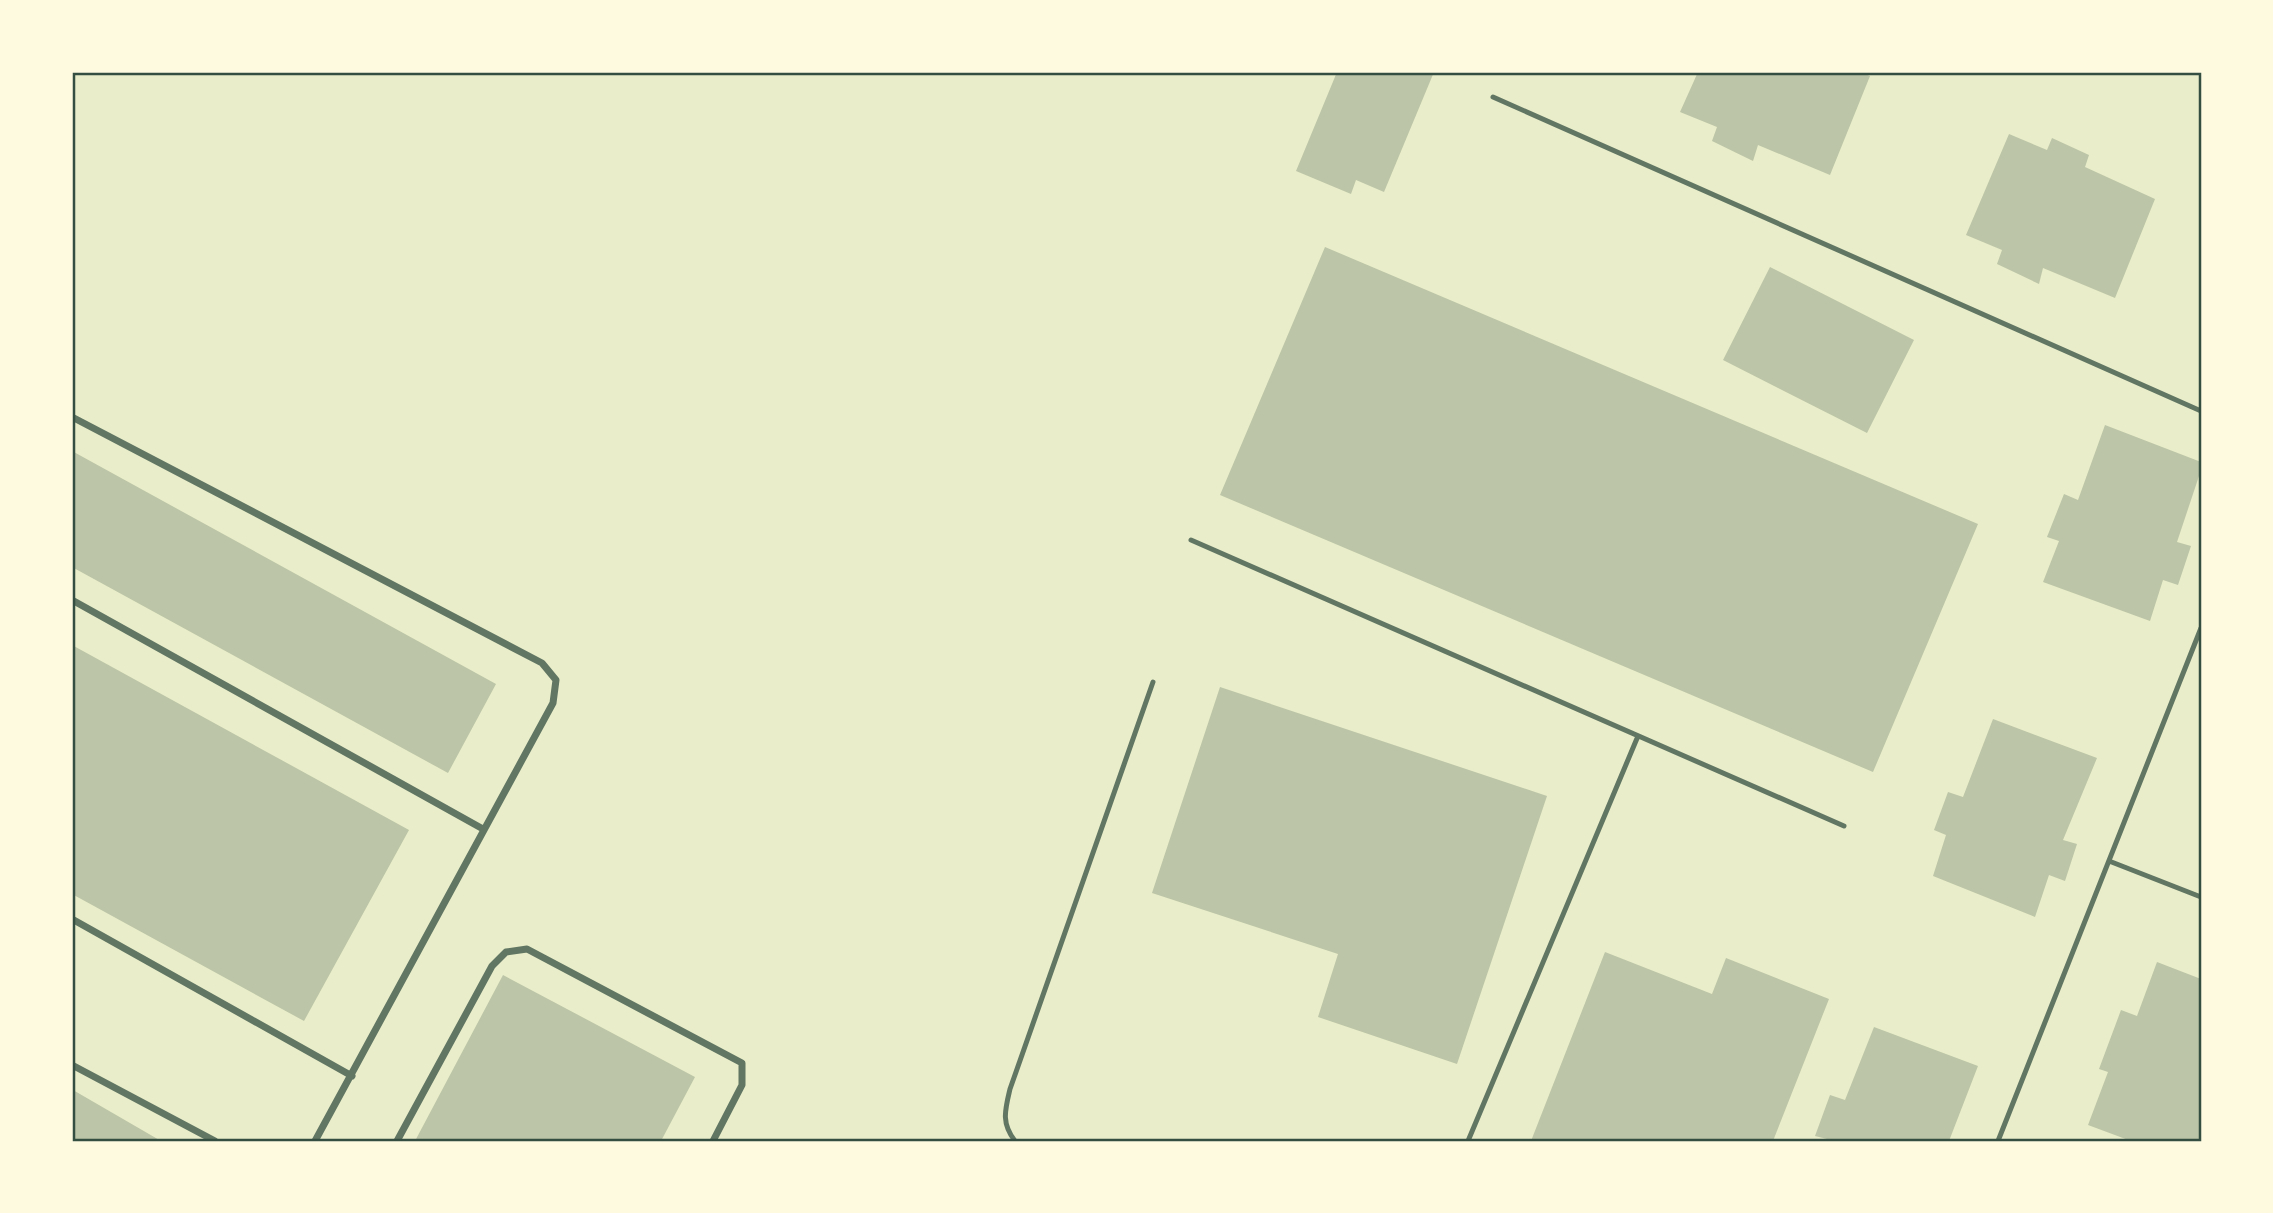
<svg xmlns="http://www.w3.org/2000/svg" width="2273" height="1213" font-family="'PT Sans Narrow',sans-serif">
<style>
.building{fill:#bcc5a7}
.lines{fill:none;stroke-linecap:round;stroke-linejoin:round}
.service{stroke:#617663;stroke-width:5}
.minor{stroke:#617663;stroke-width:7}
.neatline{fill:none;stroke:#344e41;stroke-width:2.5}
</style>
<rect width="100%" height="100%" fill="#e9edc9"/>
<path class="building" d="M1337 72H1434L1384 192 1356 180 1351 194 1296 171Z
M1698 72H1860L1870 76 1830 175 1758 145 1753 161 1712 141 1717 127 1680 112Z
M2009 134 2047 150 2052 138 2089 155 2085 167 2155 199 2115 298 2043 268 2039 284 1997 264 2002 250 1966 235Z
M1325 247 1978 524 1873 772 1220 495Z
M1770 267 1914 340 1867 433 1723 360Z
M2105 425 2201 462V470L2177 542 2191 546 2178 585 2163 580 2150 621 2043 582 2059 541 2047 537 2064 494 2078 500Z
M72 451 496 684 448 773 72 567Z
M72 645 409 830 304 1021 72 894Z
M1220 687 1547 796 1457 1064 1318 1017 1338 954 1152 893Z
M1993 719 2097 758 2063 840 2077 844 2065 881 2049 875 2035 917 1933 876 1946 835 1934 830 1948 792 1963 797Z
M1605 952 1712 994 1726 958 1829 999 1773 1141H1531Z
M2157 962 2201 979V1141H2131L2088 1125 2108 1072 2099 1069 2121 1010 2137 1016Z
M503 975 695 1077 661 1141H415Z
M1874 1027 1978 1066 1949 1141H1827V1139L1815 1136 1830 1095 1845 1100Z
M73 1090 161 1141H72Z"/>
<g class="lines">
<path class="service" d="M1493 97 2201 411
M1191 540 1844 826
M2109 861 2201 897
M1015 1141C1001 1123 1005 1110 1010 1089L1153 682
M1468 1141 1638 736
M1998 1141 2201 628"/>
<path class="minor" d="M72 417 542 663 556 680 553 703 315 1141
M72 600 483 829
M72 919 352 1076
M72 1065 215 1141
M397 1141 492 966 506 952 527 949 742 1063V1085L713 1141"/>
</g>
<rect width="2273" height="1213" fill="none" stroke="#fefae0" stroke-width="147"/>
<rect x="74" y="74" width="2126" height="1066" class="neatline"/>
</svg>
